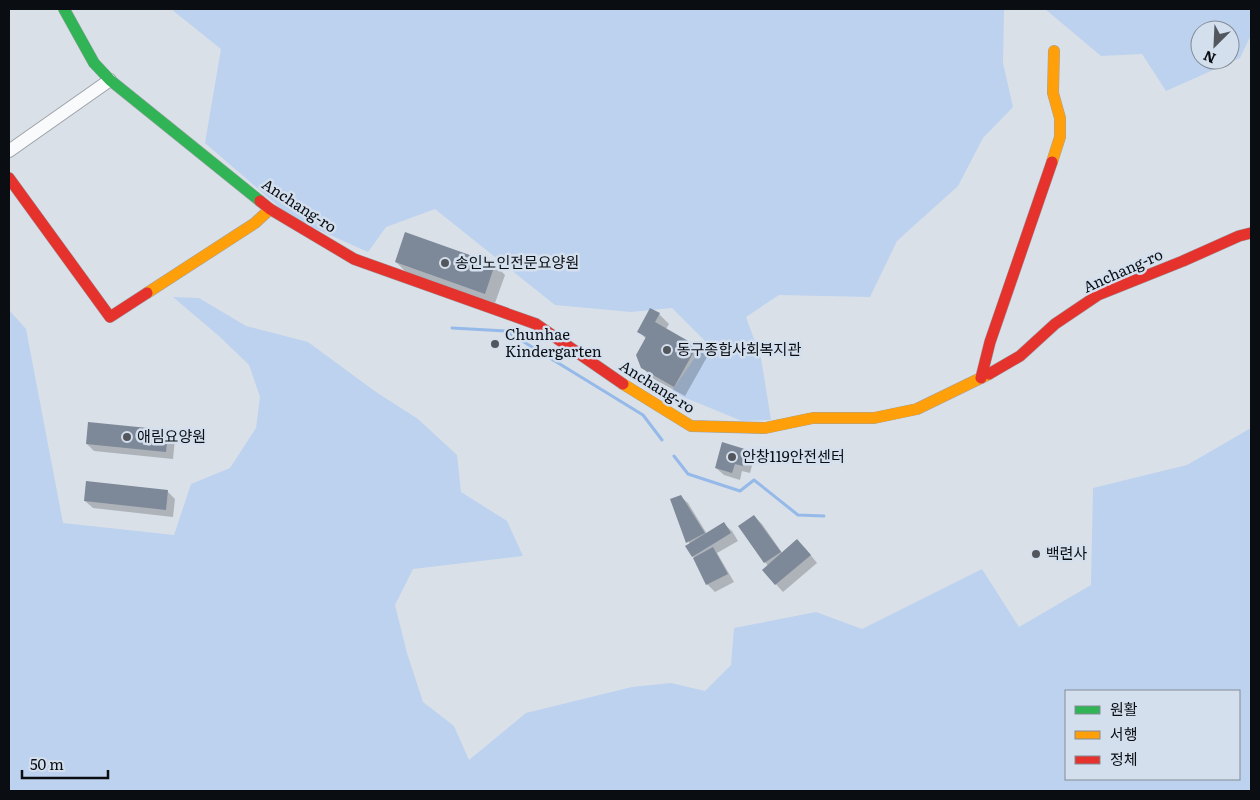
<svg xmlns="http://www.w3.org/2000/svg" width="1260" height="800" font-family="Literata,'Noto Sans KR',serif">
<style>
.green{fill:#bcd2ef;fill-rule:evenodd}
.shadow{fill:#0003}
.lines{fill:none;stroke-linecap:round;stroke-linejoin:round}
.stream{stroke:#95b9e9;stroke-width:3}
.building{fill:#7d8998}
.street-casing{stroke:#9da2a8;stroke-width:14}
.fast-casing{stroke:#9da2a8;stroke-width:12}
.slow-casing{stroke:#9da2a8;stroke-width:12}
.jam-casing{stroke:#9da2a8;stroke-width:12}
.street{stroke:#f9fafc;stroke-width:12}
.fast{stroke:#30b455;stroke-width:11}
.slow{stroke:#ff9f0a;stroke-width:11}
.jam{stroke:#e5322d;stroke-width:11}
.poi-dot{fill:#53575d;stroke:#d4dfee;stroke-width:2}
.labels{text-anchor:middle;stroke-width:5;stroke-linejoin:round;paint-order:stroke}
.street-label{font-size:15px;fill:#0a0d12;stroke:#d4dfee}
.poi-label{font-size:15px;fill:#0a0d12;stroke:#d4dfee;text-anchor:start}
</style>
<rect width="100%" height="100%" fill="#dae0e8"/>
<path class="green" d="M171 9H1006H1004L1003 63 1013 107 983 138 958 186 897 241 870 297 779 295 746 317 761 358 771 420 742 421 671 392 706 342 672 308 631 312 555 305 435 209 386 227 368 252 292 218 205 143 221 49Z
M1045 9H1251V35L1240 58 1166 91 1142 54 1101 56ZM1200 30H1230V60H1200Z
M173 297 199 298 246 326 308 342 376 392 418 419 457 455 461 492 507 521 523 556 413 569 395 605 407 653 423 702 454 726 469 760 526 713 632 687 671 683 705 691 731 665 734 628 816 612 862 629 982 569 1019 627 1091 585 1093 488 1187 465 1251 428V791H9V310L26 329 63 523 174 535 191 484 230 468 256 428 260 397 249 365 220 337ZM1066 691H1239V779H1066Z"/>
<path class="shadow" d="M406 234 495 265 505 275 495 303 406 272 396 262Z
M659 314 669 324 666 329 697 347 707 357 685 396 652 378 642 367 646 339 639 331Z
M89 424 168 431 175 439 173 459 94 451 87 444Z
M747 451 754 458 750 473 742 471 740 480 724 475 716 468Z
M167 491 175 499 173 517 93 508 85 501Z
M680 496 688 503 707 534 724 524 732 531 738 541 717 553 734 582 715 592 707 584 693 556 690 545 672 500Z
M754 516 762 524 783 554 805 548 817 563 783 592 763 570 768 566 740 527Z"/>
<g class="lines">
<path class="stream" d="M452 328 506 331 643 415 662 440
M674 456 688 474 740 491 754 480 798 515 824 516"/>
</g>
<path class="building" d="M405 232 495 264 485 294 395 262Z
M650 308 660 313 655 322 697 346 674 387 641 368 636 355 646 337 637 332Z
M88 422 168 430 166 452 86 444Z
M722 442 748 450 743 466 735 464 732 473 715 468Z
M86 481 168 490 166 510 84 501Z
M681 495 705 533 686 543 670 499Z
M754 515 781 552 764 563 738 526Z
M724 522 731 533 692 557 685 546Z
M797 539 811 555 775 585 762 570Z
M713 547 728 574 706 585 693 558Z"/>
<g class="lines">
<defs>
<path id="street" d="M9 151 110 80"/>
<path id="fast" d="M64 9 94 63 110 80 260 201"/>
<path id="slow" d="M1052 162 1060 137V118L1053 93 1054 51
M147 293 255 223 270 209
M623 384 691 426 765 428 813 418H874L917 409 989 374"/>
<path id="jam" d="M9 178 110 317 147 293
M260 201 270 209 354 259 536 324 623 384
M989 374 1020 356 1055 324 1098 295 1183 261 1239 236 1251 233
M981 378 990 342 1052 162"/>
</defs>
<use href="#street" class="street-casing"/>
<use href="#fast" class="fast-casing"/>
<use href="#slow" class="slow-casing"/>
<use href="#jam" class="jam-casing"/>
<use href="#street" class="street"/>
<use href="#fast" class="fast"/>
<use href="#slow" class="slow"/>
<use href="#jam" class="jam"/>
</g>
<g class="poi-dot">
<circle cx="445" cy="263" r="5"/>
<circle cx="495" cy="344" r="5"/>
<circle cx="667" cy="350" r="5"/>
<circle cx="127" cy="437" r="5"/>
<circle cx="732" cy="457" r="5"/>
<circle cx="1036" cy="554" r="5"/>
</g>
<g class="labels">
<g class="street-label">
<text transform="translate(299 206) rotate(33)" y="5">Anchang-ro</text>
<text transform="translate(1123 271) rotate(-24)" y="5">Anchang-ro</text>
<text transform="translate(657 387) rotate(32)" y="5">Anchang-ro</text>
</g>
<g class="poi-label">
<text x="455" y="268">송인노인전문요양원</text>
<text x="505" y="340">Chunhae<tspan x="505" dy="17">Kindergarten</tspan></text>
<text x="677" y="355">동구종합사회복지관</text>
<text x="137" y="442">애림요양원</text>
<text x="742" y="462">안창119안전센터</text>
<text x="1046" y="559">백련사</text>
</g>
</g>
<rect width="1260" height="800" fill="none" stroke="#0a0d12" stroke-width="20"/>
<rect x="1065" y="690" width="175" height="90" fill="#d4dfee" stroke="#838b96"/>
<rect x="1075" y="706" width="25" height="8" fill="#30b455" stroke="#838b96"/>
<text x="1110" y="715" font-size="15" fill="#0a0d12">원활</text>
<rect x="1075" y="731" width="25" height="8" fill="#ff9f0a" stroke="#838b96"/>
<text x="1110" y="740" font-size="15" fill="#0a0d12">서행</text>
<rect x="1075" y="756" width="25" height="8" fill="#e5322d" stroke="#838b96"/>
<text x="1110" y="765" font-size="15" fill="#0a0d12">정체</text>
<g transform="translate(1215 45) rotate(204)"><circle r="24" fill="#d4dfee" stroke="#838b96"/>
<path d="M0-4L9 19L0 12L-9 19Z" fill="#53575d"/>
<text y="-8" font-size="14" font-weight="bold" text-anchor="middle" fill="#0a0d12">N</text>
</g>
<path d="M22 770v8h86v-8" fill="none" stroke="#0a0d12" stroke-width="2.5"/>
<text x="30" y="770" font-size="15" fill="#0a0d12" stroke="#d4dfee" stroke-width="4" paint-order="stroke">50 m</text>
</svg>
